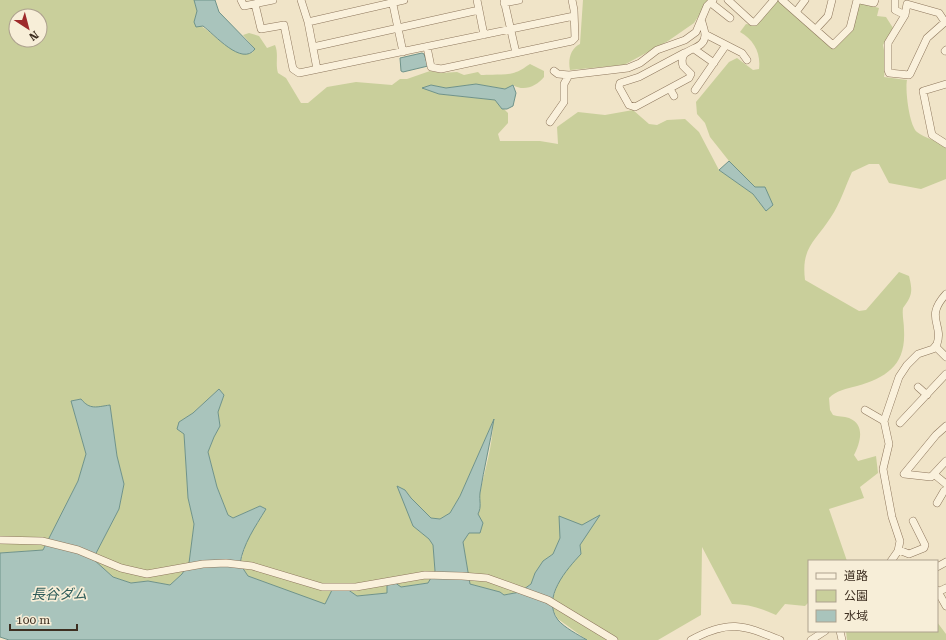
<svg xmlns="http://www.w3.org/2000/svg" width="946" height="640" font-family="'Roboto Serif','Noto Sans JP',serif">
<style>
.green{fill:#c9cf9b;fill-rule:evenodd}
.water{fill:#a9c4bc;stroke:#6f938a}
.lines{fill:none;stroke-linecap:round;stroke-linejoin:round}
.minor-casing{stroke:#8d765c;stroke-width:8}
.minor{stroke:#faf1dc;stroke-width:7}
.labels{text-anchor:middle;stroke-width:3.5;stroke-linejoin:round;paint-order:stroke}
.water-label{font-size:14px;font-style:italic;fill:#2f5d5a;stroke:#f7eed8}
</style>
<rect width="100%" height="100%" fill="#f0e4c8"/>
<path class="green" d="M0 0H194L197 11 194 22C213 30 231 59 252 53L255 49 243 35 249 33 259 36 267 48 275 45C279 54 275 63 278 73L286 78 301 103H308L327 87 356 82 392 85 400 79H407L430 71 441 73 457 72 464 75 478 72 481 75C491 74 508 76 516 72 521 71 526 66 530 64L544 71V77C537 86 524 92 513 85L506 89 476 84 446 88 431 85 423 88 439 94 495 100 508 113V123L498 134 500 141H540L558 144 557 127 578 112 605 115 633 110 649 124 657 125 667 120 685 119 699 132 719 170 753 194 766 211 755 187 729 161 710 137 705 123 697 114 696 102 729 62 737 58 753 70 759 69C761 53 754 40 740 32L746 24 754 25 778 0 832 48 853 26 860 3 879 8 877 16 886 17 893 28 883 45 886 60 884 77 907 80C905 89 909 125 917 132 924 138 938 141 946 145V179L921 189 889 183 879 164H869L852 172C845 187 840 204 831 217 815 242 801 247 805 280L859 311 866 310 899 272 909 276C913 292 912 296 903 308 902 316 904 322 904 330 906 365 887 377 857 386 846 389 837 390 829 398L830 410 833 415C838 417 844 416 849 418 866 425 860 443 854 455L858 461 876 456 878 473 860 487 864 498 829 509 847 561H809V602L805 606 785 604 776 615C761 608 748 604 732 604L702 547 701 615 658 640H587L558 619 553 610V598L558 583 564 571 581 554 580 545 599 516 560 538 553 554 543 561 535 573 531 584 520 592 504 595 500 592 470 584 463 542 469 533H480L482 523 478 514C482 506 479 501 480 493 485 469 493 445 493 421L460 496 450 513 440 519 431 518 411 498 405 490 413 526 429 539 433 545 435 571 428 583 401 587 387 593 357 596 347 589 325 605 248 576 240 564 247 540 266 509 260 506 233 518 228 515 217 487 208 452 214 437 220 426 218 412 224 395 219 389 193 413 179 422 184 434 188 498 194 524 189 563 182 574 170 585 148 581 131 583 113 577 93 559 119 509 124 484 117 456 110 405C96 407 91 411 80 399L71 401 86 454 78 481 43 550 0 553ZM16 16H40V40H16Z
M583 0H709L694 23 668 41 624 65 570 70C568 60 570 49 580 44Z
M937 622 946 634V640H847L846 631H937Z"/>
<path class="water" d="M194 0H215L219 12 255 49C242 67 214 34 203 26L196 27 194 22 197 11Z
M422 53 424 54 428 66 403 72 401 71 400 58Z
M476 84 505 89 513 85 516 93 513 106 507 109H502L495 100 439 94 422 88 431 85 446 88Z
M729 161 755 187H765L773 205 766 211 753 194 719 170Z
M219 389 224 395 218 412 220 426 214 437 208 452 217 487 228 515 233 518 260 506 266 509C255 527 243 544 240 564L248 576 325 604 332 590 347 589 357 596 387 593V584L394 582 401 587 428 583 435 571 433 545 429 539 413 526 397 486 405 490 411 498 431 518 440 519 450 513 460 496 494 419C490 444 484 468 480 493 479 501 482 506 478 514L483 523 480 533H469L463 542 470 584 500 592 504 595 520 592 531 584 535 573 543 561 553 554 560 538 559 516 582 525 600 515 580 545 581 554C567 569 541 598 558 620 565 628 577 634 587 640H9L0 637V553L43 550 78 481 86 454 71 401 81 399C90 410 96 407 110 405L117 456 124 484 119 509 93 559 113 577 131 583 148 581 170 585 182 574 189 563 194 524 188 498 184 434 177 429 179 422 193 413Z"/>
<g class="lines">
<defs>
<path id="minor" d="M241 0 244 6 273 0
M301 0 308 22 317 69
M392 0 403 52
M477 0 484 35
M504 0 516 53
M728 0 752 22H755L774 0
M782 0 833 45 850 28 857 0
M860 0 874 3 875 0
M895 0V10L905 15
M504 3 519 0
M711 3 730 18
M255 4 261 29 284 25 293 69 299 73 574 16
M907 4 939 13 945 22 927 38 910 74 909 75 889 73 888 70V43L905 15Z
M796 12 805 0
M308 22 404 0
M816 29 828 16 832 0
M705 34 742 53 747 60
M313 47 479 10
M427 47 431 67 441 69 572 41 575 38 574 10 572 0
M694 49 714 63
M945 51 946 50
M684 53 639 77 620 83 619 87 629 105 635 107 689 78 691 74 683 66C677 45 705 53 705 35 705 31 703 26 702 22
M554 71 558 74 569 75
M946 84 923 91 932 135 946 144
M670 89 674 96
M695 90 726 45
M550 122 564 102V84L569 75 628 68 640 63 657 50 685 40 696 32 707 6 713 0
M936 347 946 357
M918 387 927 395
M865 410 884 421
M900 423 946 374
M946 426 936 435 904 474 931 477 946 461
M935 475 946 484
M937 503 944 491 946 490
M0 540 42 541 78 550 121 568 147 574 203 564 226 563 252 566 322 587H356L425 575 462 576 487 578 548 600 614 640
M899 550 909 554 924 548 925 545 913 521
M891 561 898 551 900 541 892 517 883 469 889 444 884 421 899 377 907 365 918 354 933 349 937 344C944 324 924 318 946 294
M937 567 946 562
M937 590 946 606
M938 592 946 588
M840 631 842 640
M691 640C729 619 743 625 780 640
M811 640 825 631"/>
</defs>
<use href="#minor" class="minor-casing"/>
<use href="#minor" class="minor"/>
</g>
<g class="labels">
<g class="water-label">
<text x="59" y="599">長谷ダム</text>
</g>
</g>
<rect x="808" y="560" width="130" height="72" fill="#f7eed8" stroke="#ada18e"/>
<rect x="816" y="573" width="20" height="6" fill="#faf1dc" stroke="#ada18e"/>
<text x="844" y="580" font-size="12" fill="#3d2e20">道路</text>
<rect x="816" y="590" width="20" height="12" fill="#c9cf9b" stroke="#ada18e"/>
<text x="844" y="600" font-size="12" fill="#3d2e20">公園</text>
<rect x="816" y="610" width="20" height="12" fill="#a9c4bc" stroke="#ada18e"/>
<text x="844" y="620" font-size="12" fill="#3d2e20">水域</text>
<g transform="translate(28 28) rotate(144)"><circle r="19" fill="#f7eed8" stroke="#ada18e"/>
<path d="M0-3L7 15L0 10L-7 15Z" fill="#9e2a2b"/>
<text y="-6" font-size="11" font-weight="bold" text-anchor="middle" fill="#3d2e20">N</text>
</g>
<path d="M10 624v6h67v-6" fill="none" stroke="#3d2e20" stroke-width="2"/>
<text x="16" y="624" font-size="12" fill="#3d2e20" stroke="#f7eed8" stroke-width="3" paint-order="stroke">100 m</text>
</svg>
